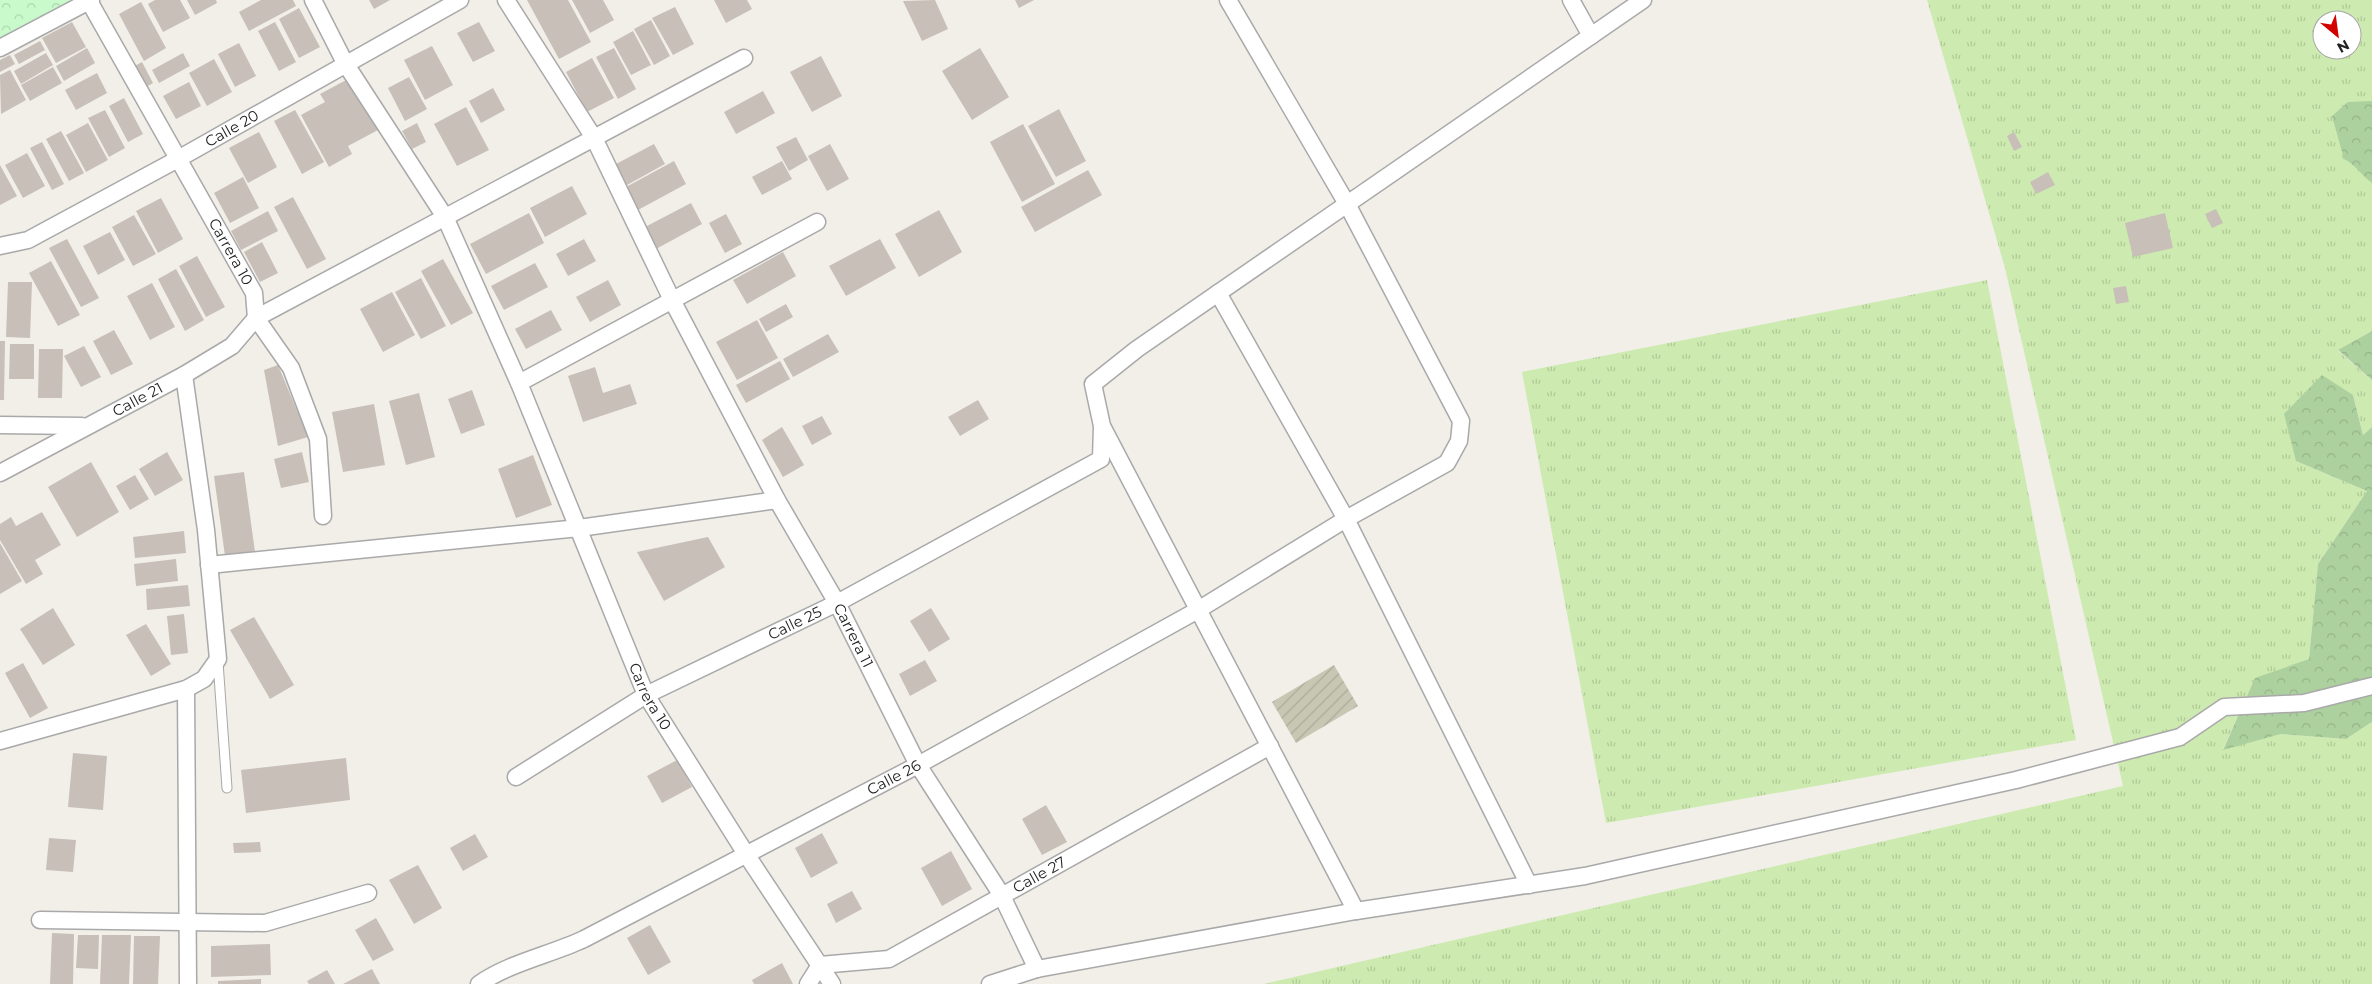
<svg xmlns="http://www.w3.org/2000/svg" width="2372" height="984" font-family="Montserrat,sans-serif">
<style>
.construction{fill:url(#construction-furrows)}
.grass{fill:url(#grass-tufts);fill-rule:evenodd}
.forest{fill:url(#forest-crowns)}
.park{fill:url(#park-crowns)}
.building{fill:#c7bfb8}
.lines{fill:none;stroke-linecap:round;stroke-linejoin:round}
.service-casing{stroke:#a9a9a9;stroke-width:11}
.minor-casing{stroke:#a9a9a9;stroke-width:19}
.service{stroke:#fff;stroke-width:9}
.minor{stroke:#fff;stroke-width:16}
.labels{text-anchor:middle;stroke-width:4.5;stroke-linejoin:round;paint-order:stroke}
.street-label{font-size:15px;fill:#222;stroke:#fff}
</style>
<defs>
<pattern id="construction-furrows" width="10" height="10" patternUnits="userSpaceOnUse" patternTransform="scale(1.25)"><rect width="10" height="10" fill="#c7c7b4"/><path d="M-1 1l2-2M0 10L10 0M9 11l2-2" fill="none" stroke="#abab9a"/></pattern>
<pattern id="grass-tufts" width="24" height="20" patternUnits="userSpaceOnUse" patternTransform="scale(1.25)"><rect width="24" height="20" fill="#cdebb0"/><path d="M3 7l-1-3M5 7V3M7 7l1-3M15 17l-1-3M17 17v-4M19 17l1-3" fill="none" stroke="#b0c997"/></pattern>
<pattern id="forest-crowns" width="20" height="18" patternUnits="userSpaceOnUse" patternTransform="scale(1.25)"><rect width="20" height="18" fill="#add19e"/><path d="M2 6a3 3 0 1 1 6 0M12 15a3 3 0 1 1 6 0" fill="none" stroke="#95b388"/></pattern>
<pattern id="park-crowns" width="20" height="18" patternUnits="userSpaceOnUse" patternTransform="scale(1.25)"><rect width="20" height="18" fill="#c8facc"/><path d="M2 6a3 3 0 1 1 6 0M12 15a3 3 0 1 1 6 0" fill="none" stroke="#acd6af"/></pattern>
</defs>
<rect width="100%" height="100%" fill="#f2efe9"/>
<path class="construction" d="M1334 665 1358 706 1296 743 1272 702Z"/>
<path class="grass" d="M1927 0H2372V331L2338 351 2372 380V427L2363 435 2353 395 2296 461 2367 491 2318 564 2309 659 2255 679 2223 749 2281 734 2346 739 2372 722V984H1264L2123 786 2005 268ZM2322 20H2352V50H2322Z
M1987 280 2076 740 1606 823 1522 372Z"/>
<path class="forest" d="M2372 101V183C2362 176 2355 164 2344 159L2332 116 2348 102Z
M2372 331V380L2338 350Z
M2322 375 2353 395 2363 435 2372 427V722L2346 739 2281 734 2223 750 2255 678 2309 659 2318 564 2367 491 2296 461 2284 414Z"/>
<path class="park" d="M0 0H71L0 38Z"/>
<path class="building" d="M155 0H180L190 18 163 32 148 4Z
M187 0H216L217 3 195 15Z
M261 0H293L296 6 249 31 239 12Z
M369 0H390L374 9Z
M527 0H568L591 42 559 59Z
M572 0H603L614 20 590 33Z
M714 0H747L752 9 726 23Z
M935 0 948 29 922 41 903 1Z
M1015 0H1034L1019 8Z
M141 2 166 48 144 61 119 14Z
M675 7 694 44 673 55 652 18Z
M299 8 320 47 299 58 279 19Z
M651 20 670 56 654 65 634 29Z
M72 22 86 47 56 63 42 38Z
M275 22 296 62 279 71 258 31Z
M479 22 495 51 473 62 457 33Z
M633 31 651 65 631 75 613 42Z
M40 41 45 50 19 64 14 55Z
M239 43 256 76 235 87 218 54Z
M432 46 453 85 425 100 404 60Z
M87 48 95 63 64 81 56 66Z
M614 48 636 89 618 99 596 57Z
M980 48 1009 97 972 120 942 71Z
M46 53 53 65 21 84 14 71Z
M183 53 190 66 159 83 152 70Z
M10 55 15 64 0 72V60Z
M821 56 842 96 812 112 790 72Z
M592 58 614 98 587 112 566 72Z
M214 59 232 92 207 106 189 73Z
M142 62 153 83 141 90 129 69Z
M53 67 62 83 30 101 21 85Z
M10 70 26 100 1 114 0 75Z
M97 73 107 93 76 110 65 90Z
M409 77 427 109 405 121 388 88Z
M350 78 378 130 348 146 352 154 329 167 301 115 325 102 320 94Z
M189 82 201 106 176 119 163 96Z
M493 88 505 110 481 123 469 101Z
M763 91 775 113 736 134 724 112Z
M124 98 143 134 128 142 109 106Z
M466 107 489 150 457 166 434 124Z
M1059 109 1086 161 1056 177 1028 126Z
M105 110 125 148 109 157 88 118Z
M295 110 324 162 302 174 274 121Z
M88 123 108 160 86 172 66 135Z
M417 123 426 142 412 149 402 131Z
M1023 124 1055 184 1022 202 990 142Z
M61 131 84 173 69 181 46 139Z
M259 132 277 167 248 183 229 148Z
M2014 132 2022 147 2014 151 2007 136Z
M796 137 808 160 789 171 776 147Z
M42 142 64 184 52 190 30 148Z
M654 144 665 164 627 185 616 164Z
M830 144 849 179 827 191 808 156Z
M27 153 45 186 23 198 5 165Z
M674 161 686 184 638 210 626 187Z
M782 161 792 179 762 195 752 177Z
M0 165 17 196 0 205Z
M1088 170 1102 195 1035 232 1021 207Z
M2048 172 2055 185 2036 194 2030 182Z
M243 177 259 208 230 223 214 193Z
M572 186 587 214 545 237 530 208Z
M293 197 326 259 307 269 274 207Z
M161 198 183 239 158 253 136 211Z
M691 203 702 224 656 249 645 227Z
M2216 209 2223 223 2212 228 2205 214Z
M939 210 962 252 919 277 895 234Z
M268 211 278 231 241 250 231 231Z
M529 213 544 243 486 274 470 244Z
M2165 213 2173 248 2133 257 2125 223Z
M726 214 742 244 725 253 709 223Z
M134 215 156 254 133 266 112 227Z
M110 232 125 260 98 275 83 246Z
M67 239 99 298 81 307 49 248Z
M584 239 596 261 568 276 556 254Z
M880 239 896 268 846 296 829 266Z
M262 242 278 273 260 282 244 252Z
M783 252 796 276 747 304 733 280Z
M197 256 225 307 206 317 179 266Z
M443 259 473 313 451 325 421 271Z
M51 261 80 315 58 326 29 273Z
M535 263 548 287 504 310 491 286Z
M176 269 204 320 185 331 158 279Z
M421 278 446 326 421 339 395 292Z
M608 280 621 305 590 322 576 297Z
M8 282H32L30 338 6 337Z
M152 283 175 327 150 340 127 296Z
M2126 286 2129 302 2116 304 2113 288Z
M392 292 415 335 383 352 360 309Z
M786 304 793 317 766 332 759 319Z
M551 310 562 330 526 349 515 329Z
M757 320 778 358 737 380 716 342Z
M114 330 133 364 111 375 93 341Z
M828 334 839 352 793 377 783 359Z
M0 341H5L4 400H0Z
M10 344H34V379H9Z
M84 346 101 377 81 387 64 356Z
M39 349H63L62 398H38Z
M780 361 790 379 746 403 736 385Z
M278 365 308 437 278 446 264 370Z
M595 367 603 393 630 384 637 404 583 422 568 376Z
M472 390 485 425 461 434 448 399Z
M419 393 435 457 406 465 389 401Z
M978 400 989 419 960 436 948 417Z
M374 404 385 465 343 472 332 412Z
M822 416 832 434 812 445 802 426Z
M782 427 804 465 783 477 762 440Z
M167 452 183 480 155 496 139 469Z
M302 452 309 482 281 488 274 459Z
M533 455 552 505 516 518 498 469Z
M91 462 119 512 77 537 48 487Z
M244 472 255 552 225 556 214 476Z
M135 475 149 499 130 510 116 486Z
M42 512 61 545 35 560 43 574 26 584 0 540V524L11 517 16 526Z
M184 531 186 553 135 558 133 537Z
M708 537 725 567 664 601 637 552Z
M0 543 22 581 0 594Z
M176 559 178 581 136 586 134 564Z
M188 585 190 606 147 610 146 589Z
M53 608 75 645 43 665 20 629Z
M931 608 950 639 929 652 910 621Z
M184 614 188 653 171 655 167 616Z
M254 617 294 685 270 699 230 630Z
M146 624 171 664 151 676 126 635Z
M925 660 937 681 910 696 899 674Z
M23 663 48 708 30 718 5 673Z
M73 753 107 756 103 810 68 807Z
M346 758 350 800 246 813 241 770Z
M677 760 692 787 662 803 647 776Z
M1046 805 1067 842 1042 855 1022 819Z
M822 833 838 863 811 878 795 848Z
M475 834 488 857 463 871 450 848Z
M49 838 76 840 73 872 46 870Z
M260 842 261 852 234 853 233 843Z
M951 851 972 889 942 906 921 868Z
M418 865 442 908 414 924 389 880Z
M852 891 862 909 836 923 827 904Z
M376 918 394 950 373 961 355 930Z
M650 925 671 962 648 975 627 938Z
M52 933 74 934 73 984H50Z
M78 935H99L98 969 76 968Z
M102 935H131L129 984H100Z
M134 936H160L158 984H133Z
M270 944 271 975 211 977V946Z
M782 963 793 984H754L752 980Z
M372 969 380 984H343Z
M327 970 335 984H309L307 981Z
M261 979V984H218V981Z"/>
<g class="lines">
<defs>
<path id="service" d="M218 662 227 788"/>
<g id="minor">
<path id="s1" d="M313 0 345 63 445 217 519 383 646 695 746 854 832 984"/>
<path id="s2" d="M506 0 594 138 672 300 777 500 837 603 918 765 1001 894 1037 969"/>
<path d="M1571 0 1591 36"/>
<path id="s3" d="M89 1 254 293 256 318 291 368 318 439 323 516"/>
<path d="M0 48 91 0"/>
<path id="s4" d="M0 246 28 240 178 159 460 0"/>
<path d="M1218 293 1346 519 1529 885"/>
<path d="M519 383 817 222"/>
<path d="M0 425 82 426"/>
<path d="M1103 428 1356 911"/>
<path id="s5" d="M0 473 184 375 232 346 256 318 744 58"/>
<path d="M209 565 579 528 777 500"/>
<path d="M186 689 188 984"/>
<path d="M0 741 186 689 204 679 218 659 206 530 184 375"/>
<path id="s6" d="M516 777 646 695 837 603 1101 459 1102 426 1093 384 1137 349 1643 0"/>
<path d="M40 920 265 923 368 893"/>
<path id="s7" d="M479 984C511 962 550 955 584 939L918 765 1198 610 1346 519 1447 463 1459 441 1461 421 1347 204 1228 0"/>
<path id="s8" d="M808 984 820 965 889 959 1270 746"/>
<path d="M990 984 1037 969 1356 911 1585 876 2016 780 2180 737 2224 707 2304 703 2372 686"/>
</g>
</defs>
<use href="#service" class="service-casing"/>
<use href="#minor" class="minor-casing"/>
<use href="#service" class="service"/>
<use href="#minor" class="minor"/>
</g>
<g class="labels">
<g class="street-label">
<text dy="5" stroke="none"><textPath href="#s4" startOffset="261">Calle 20</textPath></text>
<text dy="5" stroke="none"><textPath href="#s3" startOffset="288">Carrera 10</textPath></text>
<text dy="5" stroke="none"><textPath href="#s5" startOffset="156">Calle 21</textPath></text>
<text dy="5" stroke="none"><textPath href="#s6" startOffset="319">Calle 25</textPath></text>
<text dy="5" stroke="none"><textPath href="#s2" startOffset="725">Carrera 11</textPath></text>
<text dy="5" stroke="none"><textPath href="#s1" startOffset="776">Carrera 10</textPath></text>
<text dy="5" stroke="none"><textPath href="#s7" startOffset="464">Calle 26</textPath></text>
<text dy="5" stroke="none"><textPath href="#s8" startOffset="264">Calle 27</textPath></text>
</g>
</g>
<g transform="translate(2337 35) rotate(151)"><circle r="24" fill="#ffffff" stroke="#a7a7a7"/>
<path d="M0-4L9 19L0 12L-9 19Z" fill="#d40000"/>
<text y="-8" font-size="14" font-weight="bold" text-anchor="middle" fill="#222222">N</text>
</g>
</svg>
